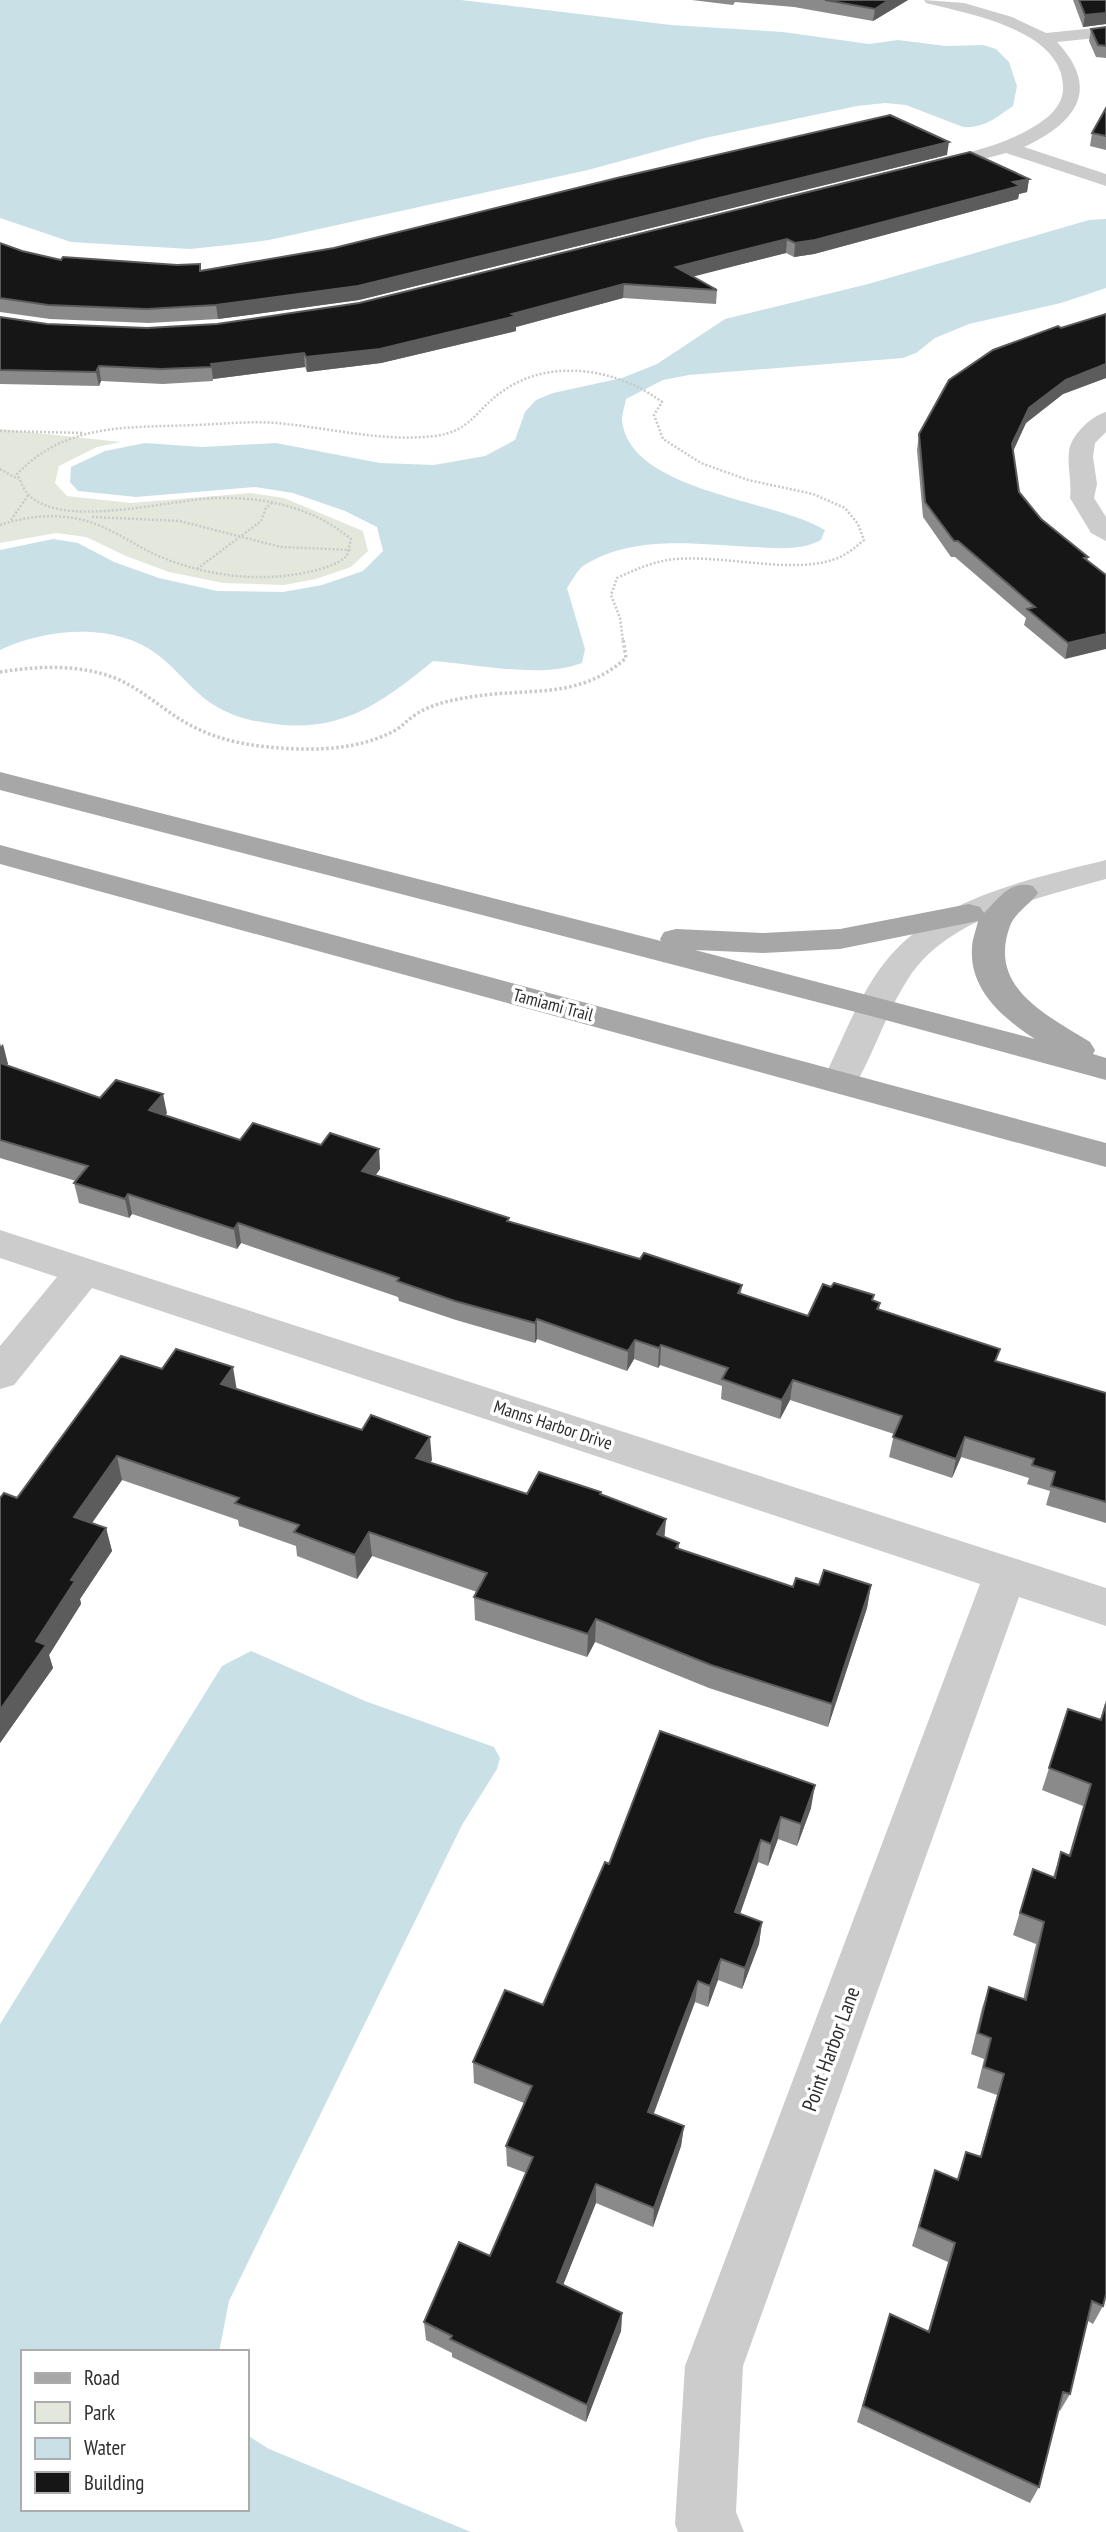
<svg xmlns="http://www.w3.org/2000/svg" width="1106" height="2532" font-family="'PT Sans Narrow',sans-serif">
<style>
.green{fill:#e4e8dc}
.water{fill:#cae0e7}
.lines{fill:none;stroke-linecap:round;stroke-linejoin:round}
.path-far1{stroke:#c9c9c9;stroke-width:2.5;stroke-dasharray:2 2;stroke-linecap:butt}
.path{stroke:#c9c9c9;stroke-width:3.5;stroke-dasharray:2.5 2.5;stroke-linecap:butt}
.minor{fill:#ccc;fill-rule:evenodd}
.major{fill:#a7a7a7;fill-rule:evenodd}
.wall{fill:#8a8a8a}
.shaded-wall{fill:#5c5c5c}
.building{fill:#161616;stroke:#5c5c5c;stroke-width:2}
.labels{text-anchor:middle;stroke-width:7;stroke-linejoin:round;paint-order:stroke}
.street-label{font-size:18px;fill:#2f2f2f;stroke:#fff}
.near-street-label{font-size:21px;fill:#2f2f2f;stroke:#fff}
</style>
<rect width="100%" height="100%" fill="#fff"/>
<path class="green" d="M0 429 121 442 97 447 59 466 55 483 67 496 131 503 251 493 284 498 363 531 368 551 351 567 316 579 284 585 223 583 169 572 126 556 86 537 56 533 0 543Z"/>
<path class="water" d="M0 0H461L671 25 783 32 869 44 898 40 946 46 983 45 996 49 1009 62 1017 86 1013 106C997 117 983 129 963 127L906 105 885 103 857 106 705 138 588 170 269 240 229 245 190 249 71 242 0 218Z
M1106 219V288L1061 303 969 324 935 338 916 353 903 358 689 375 663 380 626 399C625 405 622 414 622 420 629 492 774 499 825 530L821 540C801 551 776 548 753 547 697 544 632 534 583 566 577 571 572 581 567 588L585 649 582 663C539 679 478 664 433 661 383 702 342 733 275 724 255 722 237 718 219 708 196 696 179 671 158 655 115 622 47 628 0 650V550L53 539 78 543 114 562 159 578 217 591 283 592 322 585 363 571 383 551 377 527 345 511 293 493 255 487 136 497 78 491 70 482 71 467 105 451 145 443 202 447 276 443 380 463 434 465 485 456 515 440 525 412 536 400 553 393 622 378 657 364 725 319 868 284 1089 220Z
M251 1651 365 1701 494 1747 500 1758 497 1769 462 1825 229 2301 219 2352H23V2509H247V2435L269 2449 471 2532H0V2024L222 1666Z"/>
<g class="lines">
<path class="path-far1" d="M0 431 84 433
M0 469 18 479
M92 517 180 521 281 547 351 550
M11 520 29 494
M0 525C36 513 75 512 109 530 127 538 143 550 161 557 202 574 248 581 292 575 310 572 333 568 347 556L351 539C313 507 265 497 216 498 172 499 59 531 27 493 23 488 20 480 17 474 67 422 128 428 195 425 226 424 255 420 286 424 334 429 385 442 434 436 471 432 476 409 503 391 551 357 618 369 662 402L654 415 663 439 701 463 748 480 813 494 845 508 858 524 864 540C857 546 850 552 842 556 798 578 719 552 668 560 650 563 634 570 617 578L611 595 620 618 623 641
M197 569 261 521 266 508 273 502"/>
<path class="path" d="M0 672C38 666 79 664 115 678 139 688 158 705 178 718 206 736 236 744 269 747 310 751 356 751 394 731 402 727 407 720 415 715 431 704 452 700 470 697 528 687 578 701 626 658L623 639"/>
<path class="minor" d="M924 0 964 3 1012 17 1046 33 1106 27V37L1057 42C1102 90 1075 123 1024 147L1106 174V186L1006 153 928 174 921 172 918 168 921 164C957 155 996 148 1028 130 1045 121 1064 107 1063 87 1063 30 969 14 926 3Z
M1106 412V432L1095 443 1093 457 1097 484 1094 498 1106 517V541L1091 533 1070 498C1072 480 1067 467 1069 452 1070 436 1091 416 1106 412Z
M1106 860V879C1041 897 946 918 908 979 885 1014 874 1055 852 1090L840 1094 828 1090 822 1082C843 1040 859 992 890 956 941 897 1034 878 1106 860Z
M0 1230 1106 1588V1626L1019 1597 743 2366 736 2512 744 2532H678L675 2524 685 2366 980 1584 92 1288 14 1385 0 1389V1346L57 1277 0 1258Z"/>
<path class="major" d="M0 772 661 941 660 939 664 932 676 929 763 933 840 929 969 904 980 907 984 913C1000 897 1010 880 1033 886L1038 893C1030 904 1014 914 1010 926 987 988 1047 1015 1090 1042L1095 1050 1093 1054 1106 1058V1080L867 1015 0 790ZM978 921C976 930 972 940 972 948 969 990 1004 1019 1035 1039L695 950 763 953 840 949Z
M0 845 1106 1143V1167L0 864Z"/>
</g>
<path class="wall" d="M692 0H908L873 21 794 7 735 2 733 5Z
M1073 0H1106V24L1083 27Z
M1106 27V58L1096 57 1089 41 1091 29Z
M1106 108V150L1090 146 1092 133Z
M947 155 359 300 218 319 149 323 50 319 0 312V243L22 251 61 260 200 271Z
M1029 179 1027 192 1019 194 1018 199 814 254 794 257 786 253 693 276 717 290 716 304 623 298 516 327V331L381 363 307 372 305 367 213 379V381L163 384 101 381 99 386 0 384V317L47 324 147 328 217 324 359 303Z
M1106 314V378L1063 394 1026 423 1013 452 1019 492 1041 519 1088 557 1065 659 1024 625 1026 618 955 557H951L923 517 917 450 919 434 1061 328Z
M0 1043 8 1064 6 1065 100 1098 167 1113 165 1116 240 1140 379 1149 380 1169 375 1176 509 1218V1221L640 1259 742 1285 741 1294 808 1316 873 1300 880 1303 879 1310 997 1362 1106 1393V1523L1046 1505 1050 1491 1027 1484 1029 1478 961 1457 952 1478 889 1457 894 1434 790 1400 780 1419 721 1399 722 1386 660 1365 658 1368 634 1359 627 1371 537 1339 535 1343 456 1320 399 1301 398 1297 241 1243 237 1249 132 1214 129 1218 79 1203 74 1183 76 1181 0 1158Z
M162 1369 236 1389 432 1460 430 1462 527 1494 601 1492V1495L666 1519 664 1537 679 1543V1549L793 1587 819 1585H871L867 1608 828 1727 709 1688 595 1642 587 1657 475 1620 474 1597 477 1592 372 1556 357 1579 297 1556 296 1546 239 1526 238 1520 122 1480 92 1523 106 1528 112 1551 80 1599 81 1604 49 1655 53 1668 0 1743V1498H17Z
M1106 1700V2294L1103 2306 1093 2324 1088 2321 1070 2394 1060 2411 1059 2410 1039 2487 1030 2503 857 2422 890 2314 928 2331 948 2262 912 2246 935 2170 957 2179 966 2152 980 2157 997 2095 977 2088 984 2059 971 2054 982 2008 989 1987 1023 2000 1036 1944 1013 1935 1026 1892 1033 1869 1053 1877 1061 1852 1069 1855 1083 1806 1042 1790 1068 1709 1100 1720Z
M811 1808 797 1846 778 1839 768 1866 758 1862 740 1914 762 1922 759 1944 742 1989 718 1980 708 2007 695 2002 677 2048 653 2114 684 2126 681 2146 653 2227 596 2203 563 2285 622 2313 621 2331 586 2422 452 2357V2353L426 2340 424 2322 490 2256 526 2173 507 2166 506 2146 524 2103 474 2083 473 2062 543 2005 609 1864Z"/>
<path class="shaded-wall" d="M889 0H908L873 21 875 9Z
M1106 13V24L1083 27 1085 15Z
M949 142 947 155 359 300 218 319 216 305Z
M1029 179 1027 192 1019 194 1018 199 814 254 794 257 795 243Z
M787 239 786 253 676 281V267Z
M624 284 623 298 516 327V331L381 363 307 372 306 357 512 314Z
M304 353 305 367 213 379 211 364Z
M1106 364V378L1063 394 1026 423 1009 459 1012 444 1029 408 1066 380Z
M99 366 101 381 99 386 96 372Z
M1106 634V649L1065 659 1068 643Z
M3 1044 8 1064 0 1072V1047Z
M163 1094 167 1113 153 1130 149 1110Z
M379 1149 380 1169 364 1191 362 1171Z
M128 1194 132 1214 129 1218 125 1199Z
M238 1223 241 1243 237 1249 234 1229Z
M537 1319V1339L535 1343V1323Z
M635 1340 634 1359 627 1371 628 1351Z
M661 1345 660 1365 658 1368 659 1348Z
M233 1367 237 1391 221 1384Z
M793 1380 790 1400 780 1419 782 1400Z
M430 1437 432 1460 418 1481 416 1458Z
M965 1437 961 1457 952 1478 956 1459Z
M117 1456 122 1480 80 1540 74 1517Z
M666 1519 664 1542 657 1534Z
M106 1528 112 1551 80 1599 81 1604 49 1655 53 1668 0 1743V1710L36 1641 71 1580Z
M369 1532 372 1556 357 1579 355 1555Z
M871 1585 867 1608 828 1727 832 1704Z
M596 1619 595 1642 587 1657 588 1634Z
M815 1785 811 1808 797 1846 801 1824Z
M781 1817 778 1839 768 1866 771 1844Z
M761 1840 758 1862 733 1934 735 1912Z
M762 1922 759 1944 742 1989 745 1968Z
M721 1959 718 1980 708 2007 710 1986Z
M698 1981 695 2002 647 2132 648 2112Z
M684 2126 681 2146 653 2227 654 2208Z
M596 2184V2203L557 2300V2282Z
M622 2313 621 2331 586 2422 587 2405Z"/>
<path class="building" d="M825 0H889L875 9Z
M1079 0H1106V13L1085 15Z
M1106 27V46L1098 45 1091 29Z
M1106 108V136L1092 133Z
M890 115 949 142 358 286 216 305 147 309 48 305 0 298V243L22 251 61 260 63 257 177 265 200 264V271L334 248 617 178Z
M970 152 1029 179 1013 182 1020 186 815 240 795 243 787 239 676 267 717 290 624 284 512 314 516 316 380 349 306 357 304 353 211 364 212 367 161 369 99 366 96 372 0 370V317L47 324 147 328 217 324 359 303Z
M1106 314V364L1066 380 1029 408 1012 444 1019 492 1041 519 1088 557 1084 558 1106 575V634L1068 643 1027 609 1035 607 958 541H954L925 502 919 434 949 380 993 350 1058 326 1061 328Z
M0 1063 100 1098 116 1080 163 1094 149 1110 240 1140 253 1123 321 1145 330 1133 379 1149 362 1171 509 1218 507 1221 640 1259 644 1253 742 1285 738 1293 808 1316 823 1284 831 1287 834 1283 874 1295 872 1300 880 1303 877 1309 1000 1349 995 1361 1106 1393V1502L1051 1486 1055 1472 1032 1465 1034 1459 965 1437 956 1459 893 1437 902 1416 793 1380 782 1400 722 1379 728 1368 661 1345 659 1348 635 1340 628 1351 537 1319 535 1323 455 1301 397 1281 399 1278 238 1223 234 1229 128 1194 125 1199 74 1183 88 1166 0 1140Z
M176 1349 233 1367 221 1384 362 1430 371 1415 430 1437 416 1458 527 1494 539 1472 601 1492 600 1494 666 1519 657 1534 679 1543 676 1548 793 1587 796 1578 819 1585 824 1570 871 1585 832 1704 711 1665 596 1619 588 1634 474 1597 487 1573 369 1532 355 1555 294 1532 299 1525 235 1503 239 1498 117 1456 74 1517 106 1528 71 1580 75 1581 36 1641 46 1645 0 1710V1498L4 1493 17 1498 121 1356 162 1369Z
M1106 1704V2294L1103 2306 1092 2301 1070 2394 1063 2392 1039 2487 863 2406 890 2314 929 2332 955 2243 919 2227 935 2170 958 2180 966 2152 981 2157 1004 2074 984 2067 991 2038 978 2033 989 1987 1026 2000 1044 1922 1020 1913 1033 1869 1055 1878 1061 1852 1070 1856 1091 1784 1049 1768 1068 1709 1101 1720Z
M660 1731 815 1785 801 1824 781 1817 771 1844 761 1840 735 1912 762 1922 745 1968 721 1959 710 1986 698 1981 680 2027 648 2112 684 2126 654 2208 596 2184 557 2282 622 2313 587 2405 450 2339 452 2336 424 2322 459 2242 490 2256 533 2157 506 2146 532 2086 473 2062 505 1990 543 2005 605 1862 609 1864Z"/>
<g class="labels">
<g class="street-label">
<text transform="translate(553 1005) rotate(15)" y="6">Tamiami Trail</text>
<text transform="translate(553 1425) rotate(18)" y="6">Manns Harbor Drive</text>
</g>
<g class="near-street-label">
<text transform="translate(831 2049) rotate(-70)" y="7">Point Harbor Lane</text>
</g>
</g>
<rect x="21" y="2350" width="228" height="161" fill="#ffffff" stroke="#acacac" stroke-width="2"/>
<rect x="35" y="2373" width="35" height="10" fill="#a7a7a7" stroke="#acacac" stroke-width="2"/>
<text x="84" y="2385" font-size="21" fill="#2f2f2f">Road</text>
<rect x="35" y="2402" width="35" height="21" fill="#e4e8dc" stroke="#acacac" stroke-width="2"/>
<text x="84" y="2420" font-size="21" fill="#2f2f2f">Park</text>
<rect x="35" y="2438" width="35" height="21" fill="#cae0e7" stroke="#acacac" stroke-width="2"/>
<text x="84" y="2455" font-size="21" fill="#2f2f2f">Water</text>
<rect x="35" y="2472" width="35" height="21" fill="#161616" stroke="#acacac" stroke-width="2"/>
<text x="84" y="2490" font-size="21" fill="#2f2f2f">Building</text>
</svg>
